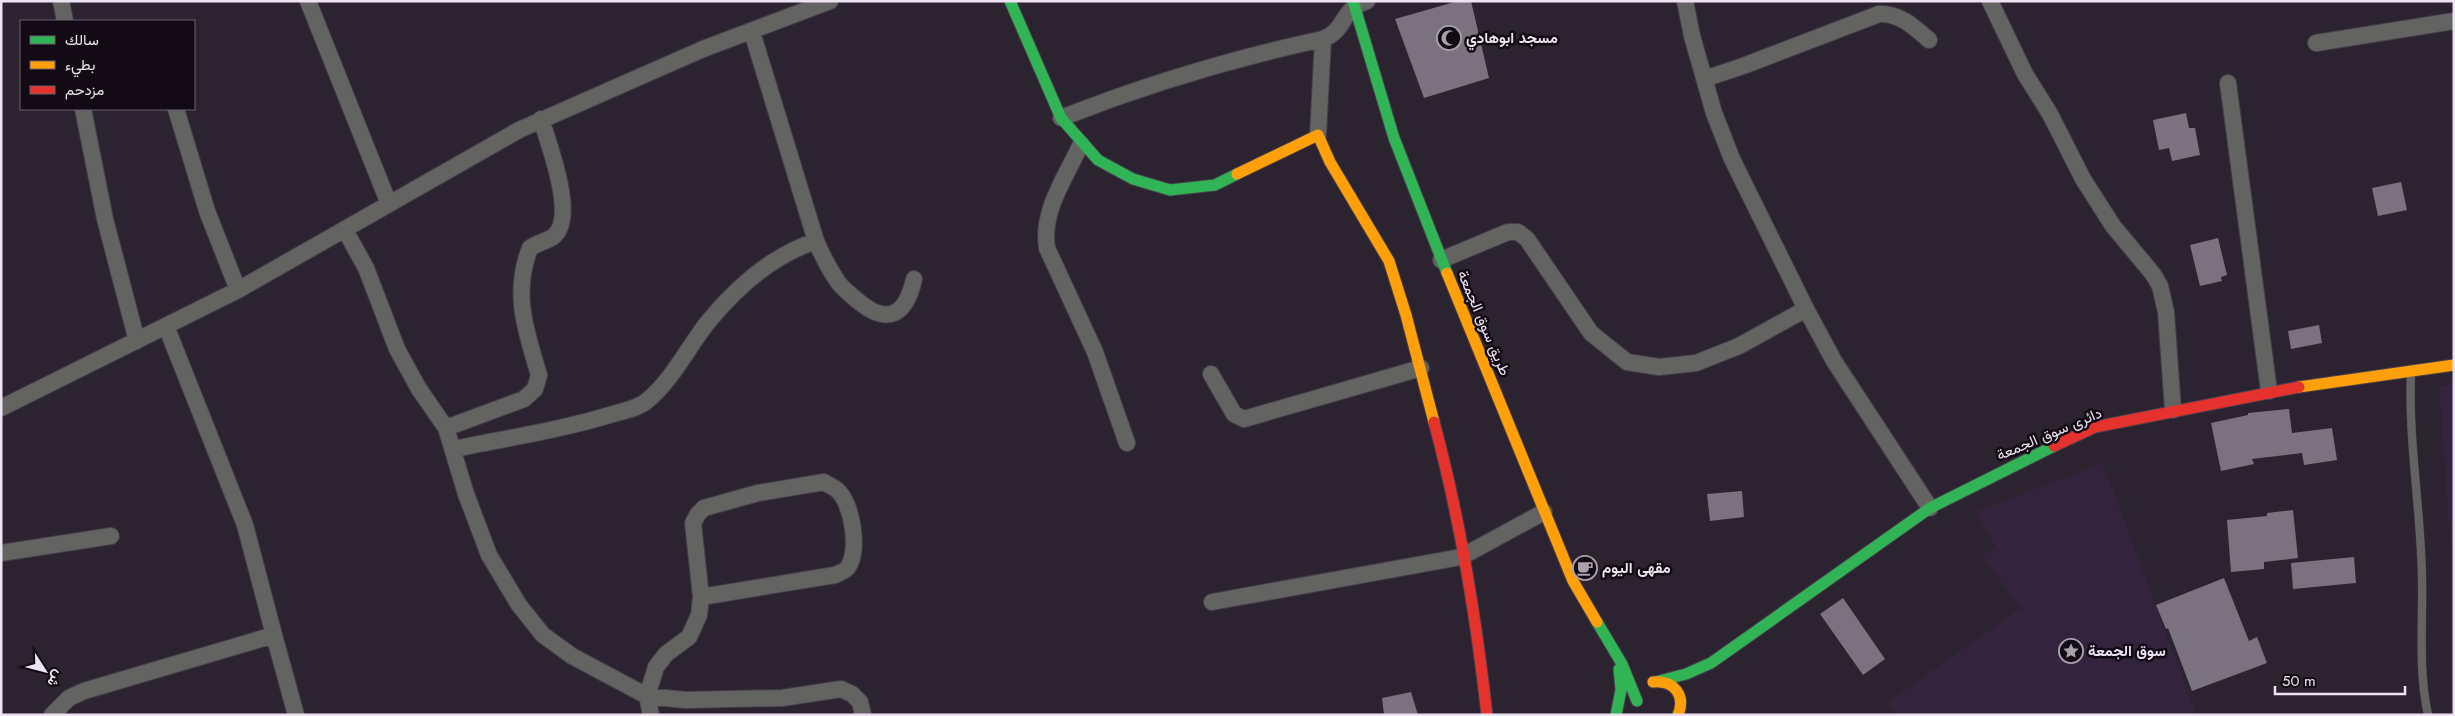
<svg xmlns="http://www.w3.org/2000/svg" width="2455" height="716" font-family="Jost,Vazirmatn,sans-serif">
<style>
.built{fill:#34233d}
.building{fill:#7a727e}
.lines{fill:none;stroke-linecap:round;stroke-linejoin:round}
.lane-casing{stroke:#463f4a;stroke-width:9}
.street-casing{stroke:#463f4a;stroke-width:18}
.fast-casing{stroke:#463f4a;stroke-width:13}
.slow-casing{stroke:#463f4a;stroke-width:13}
.jam-casing{stroke:#463f4a;stroke-width:13}
.lane{stroke:#636462;stroke-width:8}
.street{stroke:#636462;stroke-width:16}
.fast{stroke:#30b455;stroke-width:11}
.slow{stroke:#ff9f0a;stroke-width:11}
.jam{stroke:#e5322d;stroke-width:11}
.labels{text-anchor:middle;stroke-width:5;stroke-linejoin:round;paint-order:stroke}
.poi-label{font-size:15px;font-weight:bold;fill:#ede3f2;stroke:#120b15;text-anchor:start}
.street-label{font-size:15px;fill:#ede3f2;stroke:#120b15}
</style>
<rect width="100%" height="100%" fill="#2c2330"/>
<path class="built" d="M2454 385V540L2450 541 2439 386Z
M2103 463 2196 715H1896L1888 702 2021 608 1982 556 1996 547 1975 512Z"/>
<path class="building" d="M1458 1H1471L1489 78 1424 98 1395 19Z
M2186 113 2189 128H2195L2200 155 2172 161 2169 148 2159 150 2153 120Z
M2401 182 2407 210 2378 216 2372 188Z
M2218 238 2227 275 2221 277 2222 281 2200 286 2190 245Z
M2319 325 2322 343 2291 349 2288 331Z
M2289 409 2292 433 2332 428 2337 460 2304 465 2302 453 2252 459 2254 464 2221 471 2211 423 2248 415V413Z
M1742 491 1744 517 1710 521 1707 494Z
M2293 510 2298 558 2264 562V569L2231 572 2227 520 2267 516V513Z
M2354 557 2356 583 2293 589 2291 563Z
M2224 578 2249 641 2257 637 2267 663 2192 691 2168 628 2166 629 2156 605Z
M1843 598 1885 659 1863 675 1820 614Z
M1411 692 1418 715H1384L1382 698Z"/>
<g class="lines">
<defs>
<path id="lane" d="M2411 373C2408 441 2421 509 2422 578 2423 624 2418 669 2428 715"/>
<path id="street" d="M61 1 65 21
M308 1 389 204
M1685 1 1692 36 1714 113 1732 159 1806 309 1834 361 1930 508
M1990 1 2025 74 2050 114 2083 179 2113 226 2153 274 2160 286 2166 312 2173 410
M2316 43 2454 21
M1704 79 1743 66 1879 14C1900 13 1914 27 1929 40
M2228 83 2269 391
M83 109 105 219 137 341
M176 109 207 211 238 290
M1061 118C1145 85 1234 58 1323 39
M1318 135 1323 39C1347 30 1340 9 1367 1
M1081 144C1066 177 1041 211 1047 248L1095 352 1127 443
M345 230 366 268 397 349 419 389 446 428 466 494 489 555 519 605 543 635 572 656 647 696 685 700 782 698 841 689 852 694 860 702 863 715
M816 241C822 255 829 269 838 282 843 289 851 295 858 301 888 326 906 315 914 279
M1441 260 1508 232H1518L1527 239 1591 333 1627 362 1659 367 1696 363 1739 346 1806 309
M166 326 245 525 274 635
M1211 374 1234 414 1244 419 1421 368
M1 408 238 290 519 130 703 49 830 1
M446 428 524 399 535 389 539 375C526 331 512 294 530 248 537 243 548 241 554 236 577 217 548 142 541 119
M454 449C507 438 561 430 613 414 624 411 639 408 648 400 673 379 688 347 708 322 736 288 773 255 816 241L752 32
M824 482C828 485 834 487 837 490 852 502 860 551 848 567 846 571 839 573 835 575L701 597 693 523 698 514 704 508 758 493Z
M1 553 111 536
M1212 602 1461 557 1544 512
M52 715 69 698 84 691 274 635 296 715
M651 715 647 696 656 667 666 654 689 637 699 615 701 597"/>
<path id="fast" d="M1010 1 1061 118 1098 160 1133 179 1170 190 1215 185 1237 174
M1353 1 1394 138 1447 273
M1597 622 1622 664 1637 701
M1659 681 1686 674 1711 663 1930 508 2054 446
M1616 715 1621 690 1619 669"/>
<path id="slow" d="M1237 174 1318 135 1330 162 1389 261 1406 315 1434 422
M1447 273 1573 581 1597 622
M2299 387 2454 365
M1653 682C1674 680 1686 695 1678 715"/>
<path id="jam" d="M1434 422C1460 518 1476 617 1487 715
M2054 446 2095 427 2299 387"/>
</defs>
<use href="#lane" class="lane-casing"/>
<use href="#street" class="street-casing"/>
<use href="#fast" class="fast-casing"/>
<use href="#slow" class="slow-casing"/>
<use href="#jam" class="jam-casing"/>
<use href="#lane" class="lane"/>
<use href="#street" class="street"/>
<use href="#fast" class="fast"/>
<use href="#slow" class="slow"/>
<use href="#jam" class="jam"/>
</g>
<defs>
<symbol id="mosque-ring" viewBox="-11 -11 22 22"><circle r="9.5" fill="#120b15" stroke="#a9a0ae" stroke-width="1.5"/><path d="M3.5-4.9A6 6 0 1 0 3.5 4.9A5 5 0 1 1 3.5-4.9Z" fill="#a9a0ae"/></symbol>
<symbol id="cafe-ring" viewBox="-11 -11 22 22"><circle r="9.5" fill="#120b15" stroke="#a9a0ae" stroke-width="1.5"/><path d="M-5.5-4.5H6V0H3Q3 3.5 0 3.5H-2.5Q-5.5 3.5-5.5 0ZM3-3.2v2h1.7v-2ZM-6 4.5H4V6H-6Z" fill="#a9a0ae"/></symbol>
<symbol id="sight-ring" viewBox="-11 -11 22 22"><circle r="9.5" fill="#120b15" stroke="#a9a0ae" stroke-width="1.5"/><path d="M0-6L1.8-2.2L6-1.7L2.9 1.2L3.7 5.4L0 3.3L-3.7 5.4L-2.9 1.2L-6-1.7L-1.8-2.2Z" fill="#a9a0ae"/></symbol>
</defs>
<g fill-rule="evenodd">
<use href="#mosque-ring" x="1435" y="24" width="28" height="28"/>
<use href="#cafe-ring" x="1571" y="554" width="28" height="28"/>
<use href="#sight-ring" x="2057" y="637" width="28" height="28"/>
</g>
<g class="labels">
<g class="poi-label">
<text x="1466" y="43">مسجد ابوهادي</text>
<text x="1602" y="573">مقهى اليوم</text>
<text x="2088" y="656">سوق الجمعة</text>
</g>
<g class="street-label">
<text transform="translate(1484 323) rotate(67)" y="5">طريق سوق الجمعة</text>
<text transform="translate(2049 434) rotate(-23)" y="5">دائرى سوق الجمعة</text>
</g>
</g>
<rect width="2455" height="716" fill="none" stroke="#ede3f2" stroke-width="5"/>
<rect x="20" y="20" width="175" height="90" fill="#120b15" stroke="#6a616d"/>
<rect x="30" y="36" width="25" height="8" fill="#30b455" stroke="#6a616d"/>
<text x="65" y="45" font-size="15" fill="#ede3f2">سالك</text>
<rect x="30" y="61" width="25" height="8" fill="#ff9f0a" stroke="#6a616d"/>
<text x="65" y="70" font-size="15" fill="#ede3f2">بطيء</text>
<rect x="30" y="86" width="25" height="8" fill="#e5322d" stroke="#6a616d"/>
<text x="65" y="95" font-size="15" fill="#ede3f2">مزدحم</text>
<g transform="translate(45 671) rotate(126)" stroke="#120b15" stroke-width="4" paint-order="stroke">
<path d="M0-4L9 19L0 12L-9 19Z" fill="#ede3f2"/>
<text y="-8" font-size="14" font-weight="bold" text-anchor="middle" fill="#ede3f2">ش</text>
</g>
<path d="M2275 686v8h130v-8" fill="none" stroke="#ede3f2" stroke-width="2.5"/>
<text x="2282" y="686" font-size="15" fill="#ede3f2" stroke="#120b15" stroke-width="4" paint-order="stroke">50 m</text>
</svg>
